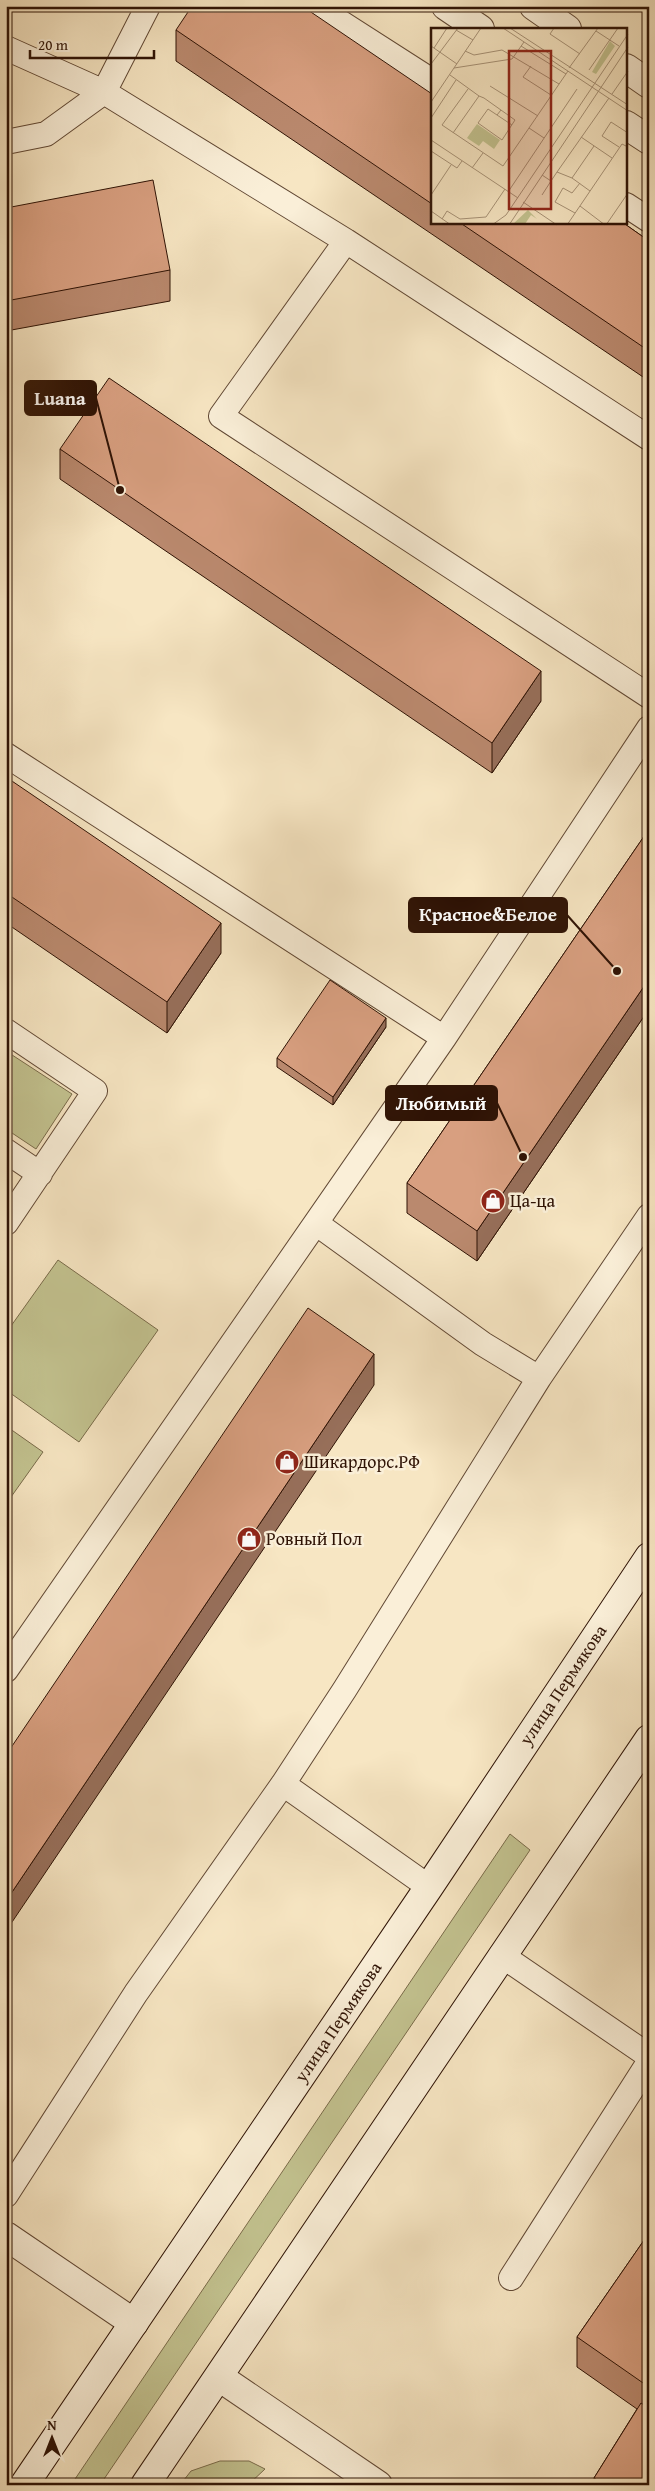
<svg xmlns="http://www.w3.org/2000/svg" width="655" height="2491" font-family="'Gentium Book Plus',serif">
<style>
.green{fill:#c3c390;stroke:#796b4a}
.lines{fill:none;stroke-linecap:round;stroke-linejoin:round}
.service-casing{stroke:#614834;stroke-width:26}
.minor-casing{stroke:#614834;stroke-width:30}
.tertiary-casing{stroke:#614834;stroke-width:30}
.secondary-casing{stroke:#2f1305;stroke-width:30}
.service{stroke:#faefd8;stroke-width:24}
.minor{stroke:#faefd8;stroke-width:28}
.tertiary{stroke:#faefd8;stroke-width:28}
.secondary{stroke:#faefd8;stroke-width:28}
.wall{fill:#ba896e;stroke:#2f1305}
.shaded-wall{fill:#976f5a;stroke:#2f1305}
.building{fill:#d89f80;stroke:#2f1305}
.labels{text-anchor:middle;stroke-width:5;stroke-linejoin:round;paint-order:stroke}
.poi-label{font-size:18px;fill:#2f1305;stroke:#faefd8;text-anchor:start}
.street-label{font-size:18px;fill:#2f1305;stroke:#faefd8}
.inset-road{fill:none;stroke:#a79277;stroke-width:1}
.view{fill:#8f2418;fill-opacity:0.15;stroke:#8f2418;stroke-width:2.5}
.inset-edge{fill:none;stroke:#2f1305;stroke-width:2.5}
.leader{fill:none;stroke:#2f1305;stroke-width:2}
.callout-dot{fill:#2f1305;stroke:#faefd8;stroke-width:2}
.callout{fill:#2f1305;stroke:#2f1305;stroke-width:2}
.callout-label{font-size:19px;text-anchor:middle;font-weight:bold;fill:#fff}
</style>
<rect width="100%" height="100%" fill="#f7e6c3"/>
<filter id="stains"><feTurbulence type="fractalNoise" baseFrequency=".004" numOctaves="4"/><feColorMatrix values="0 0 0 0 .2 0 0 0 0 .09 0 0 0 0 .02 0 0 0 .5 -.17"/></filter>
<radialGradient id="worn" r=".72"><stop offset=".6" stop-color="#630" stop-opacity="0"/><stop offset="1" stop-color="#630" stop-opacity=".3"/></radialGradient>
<path class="green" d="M6 1051 72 1094 36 1149 6 1129Z
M58 1260 158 1330 79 1442 6 1390V1333Z
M6 1426 43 1452 6 1504Z
M510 1834 530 1850 100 2485H71Z
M220 2461H249L265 2469 248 2485H180L191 2471Z"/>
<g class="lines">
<defs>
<path id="service" d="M315 6 432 81
M6 48 104 92 346 241 649 438
M6 142 46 134 104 92 148 6
M626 205 649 220
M346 241 221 416 649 696
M6 755 444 1038
M6 1031 95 1091 6 1223
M6 1151 40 1174
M317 1224 483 1344 539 1378
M6 1670 444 1038 649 728
M283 1784 429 1887
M501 1955 649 2056
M6 2195 136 1993 283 1784 345 1689 539 1378 649 1216
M511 2278 649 2062"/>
<path id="minor" d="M6 2236 134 2323
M219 2377 378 2485"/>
<path id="tertiary" d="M446 6 480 29
M534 6 567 29
M626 68 649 84
M626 125 649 140"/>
<path id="secondary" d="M24 2485 429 1887 649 1557
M145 2485 649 1739"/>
</defs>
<use href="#service" class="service-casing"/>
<use href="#minor" class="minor-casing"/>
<use href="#tertiary" class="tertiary-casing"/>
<use href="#secondary" class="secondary-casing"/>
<use href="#service" class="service"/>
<use href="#minor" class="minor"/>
<use href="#tertiary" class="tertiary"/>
<use href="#secondary" class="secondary"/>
</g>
<path class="wall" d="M176 30 432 94V222H622L649 241V381L176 61Z
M6 208 170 270V301L6 331Z
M60 449 541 701 492 773 60 479Z
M6 777 221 953 167 1033 6 923Z
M649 829V1009L477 1261 407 1213V1183Z
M386 1027 333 1105 277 1067V1058Z
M649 2233V2485H594V2478L637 2409 577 2367V2337Z"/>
<path class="shaded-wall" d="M541 671V701L492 773V743Z
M221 923V953L167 1033V1002Z
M649 979V1009L477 1261V1231Z
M386 1018V1027L333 1105V1097Z
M374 1354V1385L6 1931V1901Z
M649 2381V2412L646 2415V2385Z"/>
<path class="building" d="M192 6H302L432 94V204L176 30Z
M153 180 170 270 6 301V208Z
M459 222H622L649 241V351Z
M109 378 541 671 492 743 60 449Z
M6 777 221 923 167 1002 6 893Z
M649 829V979L477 1231 407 1183Z
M330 980 386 1018 333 1097 277 1058Z
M308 1308 374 1354 6 1901V1755Z
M649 2233V2381L646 2385 577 2337Z
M641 2403 649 2408V2485H605L594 2478Z"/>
<defs>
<symbol id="shop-disc" viewBox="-11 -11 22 22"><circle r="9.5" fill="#8f2418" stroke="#faefd8"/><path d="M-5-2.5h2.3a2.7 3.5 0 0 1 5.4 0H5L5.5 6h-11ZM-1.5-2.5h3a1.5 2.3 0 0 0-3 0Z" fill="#fff"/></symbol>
</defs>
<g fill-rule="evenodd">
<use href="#shop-disc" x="479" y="1187" width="28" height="28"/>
<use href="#shop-disc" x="273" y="1448" width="28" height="28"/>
<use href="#shop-disc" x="235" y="1525" width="28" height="28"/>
</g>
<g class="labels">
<g class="poi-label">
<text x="510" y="1207">Ца-ца</text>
<text x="304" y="1468">Шикардорс.РФ</text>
<text x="266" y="1545">Ровный Пол</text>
</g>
<g class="street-label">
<text transform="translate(563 1685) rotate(-56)" y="6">улица Пермякова</text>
<text transform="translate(338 2022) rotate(-56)" y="6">улица Пермякова</text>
</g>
</g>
<g transform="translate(431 28)">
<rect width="196" height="196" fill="#f7e6c3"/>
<path d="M179 13 184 18 165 46 161 44ZM46 96 69 112 63 121 52 113 48 118 36 110ZM97 182 106 191 100 187 94 196H82Z" fill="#c3c390"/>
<path class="inset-road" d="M72 0 197 83M79 0 197 77M123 0 119 6 149 26M25 2 42 12M165 3 188 18M0 18 26 36M90 18 135 46M3 20 16 0M34 23 43 27 71 22 128 56M0 36 27 0M100 38 92 49 120 67M23 40 81 31 93 14M138 40 167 0M158 42 187 0M19 47 48 68M59 58 107 88M37 61 11 97 72 138 137 43M181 66 197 43M0 74 50 0M66 87 81 97M0 90 25 52M98 100 113 110M22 105 48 68 53 70 84 92 71 112 47 95 57 81 66 87 70 82M150 109 181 130M0 112 87 170M188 119 171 108 180 94 197 105M0 123 26 140 31 133M41 140 52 125M126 144 178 70M111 147 120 153 126 144 141 150 163 118M141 150 159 163M77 164 146 61M0 167 20 137M111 167 120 153M92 174 126 197M149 178 174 197M0 183 20 197M144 185 124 174 132 160 141 165 149 155M11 191 16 183 29 191 55 189 74 161M61 197 75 187 197 6M78 197 197 19M136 197 191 116 197 119M175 197 197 165"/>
<path class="view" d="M78 23H120V181H78Z"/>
<rect width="196" height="196" class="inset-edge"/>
</g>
<path class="leader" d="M120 490L96 398M617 971L567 915M523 1157L497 1103"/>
<g class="callout-dot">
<circle cx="120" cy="490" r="5"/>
<circle cx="617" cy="971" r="5"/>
<circle cx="523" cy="1157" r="5"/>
</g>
<g class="callout">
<rect x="25" y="381" width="71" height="34" rx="5"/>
<rect x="409" y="898" width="158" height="34" rx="5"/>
<rect x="386" y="1086" width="111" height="34" rx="5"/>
</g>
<g class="callout-label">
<text x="60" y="405">Luana</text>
<text x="488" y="921">Красное&amp;Белое</text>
<text x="441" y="1110">Любимый</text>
</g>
<rect width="655" height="2491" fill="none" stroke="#f7e6c3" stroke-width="25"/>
<rect x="8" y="8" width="640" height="2476" fill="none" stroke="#2f1305" stroke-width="2.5"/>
<rect x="12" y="12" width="630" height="2466" fill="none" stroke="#2f1305"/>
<g transform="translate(52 2438)" stroke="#faefd8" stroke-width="4" paint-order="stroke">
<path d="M0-4L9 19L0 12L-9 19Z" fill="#2f1305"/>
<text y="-8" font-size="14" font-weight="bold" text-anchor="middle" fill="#2f1305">N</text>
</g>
<path d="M30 50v8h124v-8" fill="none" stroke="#2f1305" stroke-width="2.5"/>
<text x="38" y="50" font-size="15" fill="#2f1305" stroke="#faefd8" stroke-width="4" paint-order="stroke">20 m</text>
<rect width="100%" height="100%" filter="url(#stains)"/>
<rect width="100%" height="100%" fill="url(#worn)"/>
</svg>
